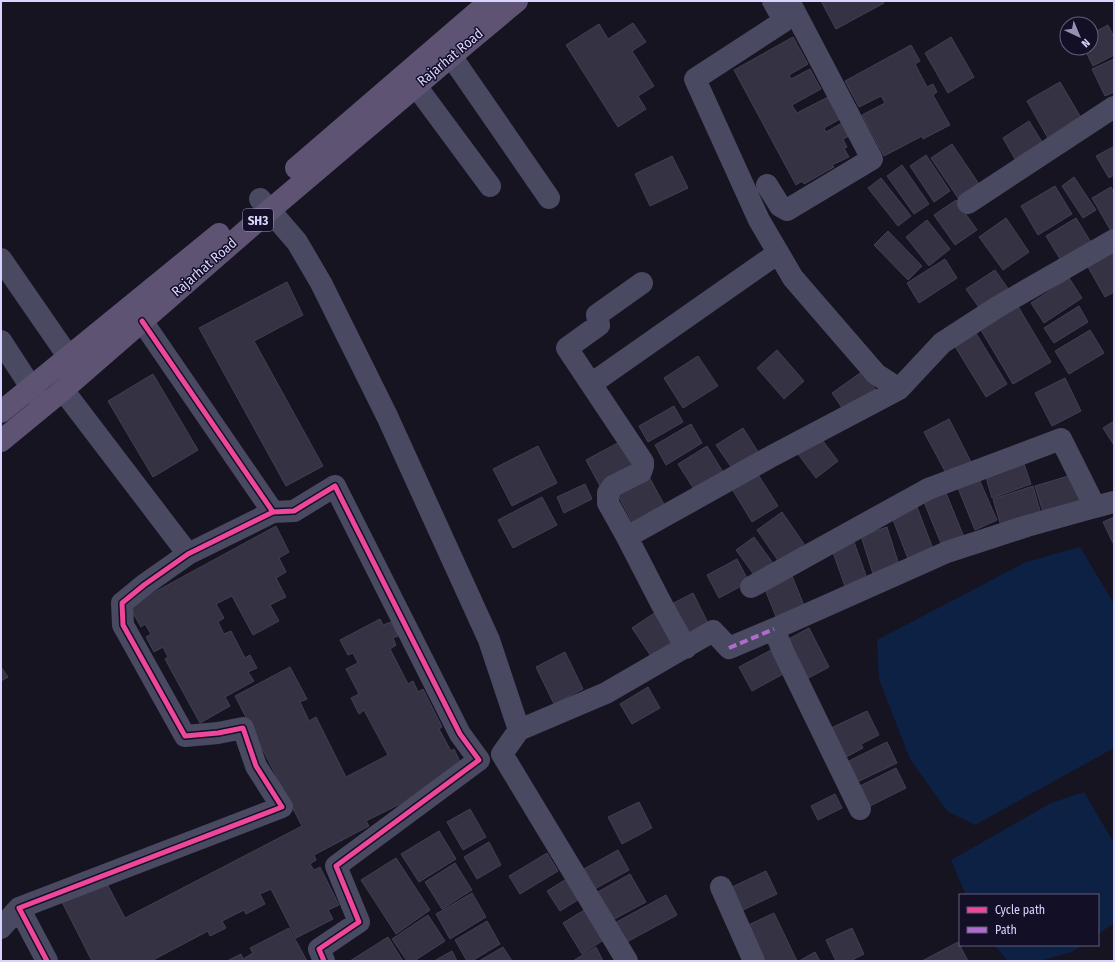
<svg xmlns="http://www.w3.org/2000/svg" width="1115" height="962" font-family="'Fira Sans Condensed',sans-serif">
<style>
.water{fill:#0d2144}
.building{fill:#343243;stroke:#433f54}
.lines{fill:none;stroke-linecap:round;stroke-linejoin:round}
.minor{stroke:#4a4962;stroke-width:22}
.major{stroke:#5e5373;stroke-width:22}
.quiet{stroke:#b06ccc;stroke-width:4;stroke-dasharray:8 4;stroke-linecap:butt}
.cycleway-casing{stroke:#130f26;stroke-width:8}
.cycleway{stroke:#ed469a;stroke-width:5}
.labels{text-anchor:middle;stroke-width:3;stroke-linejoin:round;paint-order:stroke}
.shield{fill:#130f26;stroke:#9e99be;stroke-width:1}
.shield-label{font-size:13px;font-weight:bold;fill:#d9d4ff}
.street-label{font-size:14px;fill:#d9d4ff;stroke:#130f26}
</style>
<rect width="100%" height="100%" fill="#161421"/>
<path class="water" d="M1080 547 1114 604V748L975 825 947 811 910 759 879 679 877 640 1026 562Z
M1084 792 1114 843V923L1098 934V895H966L951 860 1051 803Z
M994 945H1083L1072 952 1038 961H1008Z"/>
<path class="building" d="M821 1H883L884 3 836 29Z
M633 23 646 42 632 51 654 86 638 96 646 109 618 127 566 45 599 24 608 39Z
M1108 25 1114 37V55L1093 66 1084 48H1091V34Z
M793 37 808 64 789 75 791 79 810 69 821 89 792 105 797 113 828 97 840 119 824 128 826 132 842 123 849 136 843 139 847 147 844 148 849 157 832 165 834 167 804 184 802 181 796 185 734 70Z
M951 37 974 77 948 93 925 53Z
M911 45 920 61 915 64 927 87 933 84 937 92 933 95 950 125 923 139 922 136 884 156 862 115 885 103 881 96 859 107 845 81Z
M1114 59V92L1105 96 1092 69Z
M1060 82 1083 121 1049 140 1027 101Z
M1029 121 1042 142 1015 159 1003 138Z
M952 144 979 184 958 198 931 158Z
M1113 147 1114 149V175L1109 178 1096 156Z
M926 155 950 191 934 202 910 166Z
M672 156 688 188 650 206 635 174Z
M902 165 929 204 914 214 887 176Z
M1074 177 1096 210 1083 218 1062 186Z
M881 178 911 216 898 226 868 188Z
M1055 186 1072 214 1038 235 1021 206Z
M1111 187 1114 193V236L1092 198Z
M956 200 977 230 955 245 934 215Z
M1006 218 1029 252 1003 270 979 237Z
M1076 218 1095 249 1065 267 1046 236Z
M927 220 950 249 929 266 906 237Z
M888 231 922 266 908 280 874 245Z
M1113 253 1114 292 1105 297 1088 267Z
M945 259 957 278 919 303 907 283Z
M995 270 1011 293 983 313 966 289Z
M1069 278 1082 298 1044 323 1031 303Z
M287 282 303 315 254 341 323 466 286 486 199 328Z
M1016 303 1051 362 1013 384 978 325Z
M1079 306 1088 322 1054 343 1044 328Z
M974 330 1007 384 986 397 953 343Z
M1090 330 1104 353 1069 374 1055 351Z
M777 350 804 381 784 399 757 368Z
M698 356 718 386 683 408 664 378Z
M863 371 876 390 845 412 832 393Z
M153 374 198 450 153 477 108 401Z
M1065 378 1081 411 1052 426 1035 393Z
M674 406 683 422 648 442 639 426Z
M949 419 971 462 947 475 924 432Z
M1114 421V445L1103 428Z
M691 424 702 443 666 465 655 445Z
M743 428 760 455 734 471 716 445Z
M820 437 838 461 816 478 798 454Z
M625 439 640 466 600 486 586 460Z
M538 446 557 483 512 506 493 469Z
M707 446 726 477 697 494 678 464Z
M1023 461 1031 484 992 498 985 474Z
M757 473 778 506 752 522 732 489Z
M1075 474 1083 500 1043 512 1035 486Z
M648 475 665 506 633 523 616 492Z
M979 479 997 520 975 530 958 488Z
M585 484 592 499 564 513 557 497Z
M1033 486 1041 514 1001 526 993 499Z
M946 493 964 537 942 546 924 502Z
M542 497 557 525 513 548 498 520Z
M917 507 935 554 910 564 892 517Z
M782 512 804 544 779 562 757 530Z
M1114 517V545L1103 522Z
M276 526 289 552 279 558 286 572 276 578 286 597 270 605 279 621 253 635 232 596 216 604 224 618 218 622 224 634 231 631 245 658 250 655 257 668 248 672 254 681 225 697 230 706 200 723 165 659 168 657 163 647 154 652 146 637 151 634 145 624 141 627 129 606Z
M887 527 900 568 874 577 861 536Z
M754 537 775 566 757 579 736 550Z
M853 539 868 581 846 589 831 547Z
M737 559 749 582 719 598 707 575Z
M790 571 805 608 777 619 762 582Z
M693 593 710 627 686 640 668 606Z
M659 610 678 646 655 662 632 628Z
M380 619 383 625 391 622 398 636 393 638 396 645 390 649 408 684 413 681 418 692 423 689 442 727 439 729 451 751 454 749 463 768 404 808 402 803 366 821 369 826 314 855 316 860 310 864 314 870 320 867 339 905 328 910 333 919 296 938 271 889 260 894 265 904 246 914 244 910 222 921 226 928 210 936 208 931 153 960 154 961H92L62 902 105 880 125 918 302 826 235 696 290 667 307 699 300 702 309 721 316 717 346 777 388 755 364 710 359 714 351 698 359 694 346 669 358 663 353 653 348 655 340 640Z
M809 628 829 667 803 681 783 642Z
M773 649 785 673 752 691 739 667Z
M565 652 583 689 554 704 536 667Z
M1 667 8 677 1 681Z
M648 687 660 708 632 724 620 704Z
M867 711 879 735 861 744 863 748 846 757 831 728Z
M887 742 897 763 855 783 845 763Z
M896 768 906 788 866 808 856 788Z
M835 794 842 808 818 820 811 806Z
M639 802 652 828 622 844 608 817Z
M470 809 486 837 463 850 447 822Z
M439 831 456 859 419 882 401 854Z
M489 842 501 865 477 879 464 857Z
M618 850 629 870 593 890 582 870Z
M547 853 558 871 520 894 509 876Z
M396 858 430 910 396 934 361 880Z
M455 863 472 890 442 909 425 882Z
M766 871 777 894 743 910 732 887Z
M630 874 646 902 609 922 594 894Z
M568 878 581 898 560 911 547 891Z
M472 893 486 917 450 939 436 914Z
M666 895 677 915 623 944 613 924Z
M586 909 605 939 582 954 563 923Z
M774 913 797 961H762L746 926Z
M428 915 445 941 414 961H407L392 939Z
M487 921 500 944 472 961H467L455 940Z
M289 928 307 961H227L241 954 243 959 253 953 250 948Z
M852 928 864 954 850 961H836L826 940Z
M388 937 403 961H350Z
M958 942 968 961H922Z
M503 947 512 961H479Z
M596 947 603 961H573Z
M452 951 457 961H434Z
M815 952 820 961H799Z"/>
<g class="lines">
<path class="minor" d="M773 1 784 21 695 79 759 220 793 278 876 374 899 389 942 343 999 306 1114 240
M451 56 549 198
M416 86 490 186
M767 185 780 206 787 210 872 159 789 1
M260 199 297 242 321 283 387 416 489 640 519 730
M968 203 1114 107
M1 259 79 372
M642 283 597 315 599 325 567 348 643 462V466L641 472 613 486 608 493V503L627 537 661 603 686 648
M142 321 273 512 294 511 335 486 460 734 479 760 336 866 359 922 319 949 324 961
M1 341 42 404
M591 384 778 253
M63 390 188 554
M627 537 772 456 899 389
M751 587 928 489 1061 439 1095 507 1114 502
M860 809 783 651 774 629 947 552 1027 526 1095 507
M721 887 754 961
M1 928 19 908
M47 961 19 908 282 807 256 766 243 728 218 733 185 736 123 625 122 603 144 585 188 554 273 512
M627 961 502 754 519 730 606 693 713 631 729 648 774 629"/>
<path class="major" d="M296 168 490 1
M1 412 219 234
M1 441 63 390 270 210 469 41 517 1"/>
<path class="quiet" d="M729 648 774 629"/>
<defs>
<path id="cycleway" d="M142 321 273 512 294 511 335 486 460 734 479 760 336 866 359 922 319 949 324 961
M47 961 19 908 282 807 256 766 243 728 218 733 185 736 123 625 122 603 144 585 188 554 273 512"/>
</defs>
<use href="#cycleway" class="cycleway-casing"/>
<use href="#cycleway" class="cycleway"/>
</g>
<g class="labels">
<rect class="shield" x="243" y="209" width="30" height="22" rx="3"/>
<g class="shield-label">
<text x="258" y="225">SH3</text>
</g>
<g class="street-label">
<text transform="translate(450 57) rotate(-40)" y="5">Rajarhat Road</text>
<text transform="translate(204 267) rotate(-41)" y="5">Rajarhat Road</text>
</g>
</g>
<rect width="1115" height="962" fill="none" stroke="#d9d4ff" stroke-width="4"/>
<rect x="959" y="894" width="140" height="52" fill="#130f26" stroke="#625e7d"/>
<rect x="967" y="907" width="20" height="6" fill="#ed469a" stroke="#625e7d"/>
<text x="995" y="914" font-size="12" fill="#d9d4ff">Cycle path</text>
<rect x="967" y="927" width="20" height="6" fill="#b06ccc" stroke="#625e7d"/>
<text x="995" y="934" font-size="12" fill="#d9d4ff">Path</text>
<g transform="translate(1079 36) rotate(136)"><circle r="19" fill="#130f26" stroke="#625e7d"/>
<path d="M0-3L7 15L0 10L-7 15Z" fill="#9591b1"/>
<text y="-6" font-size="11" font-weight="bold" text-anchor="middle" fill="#d9d4ff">N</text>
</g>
</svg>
